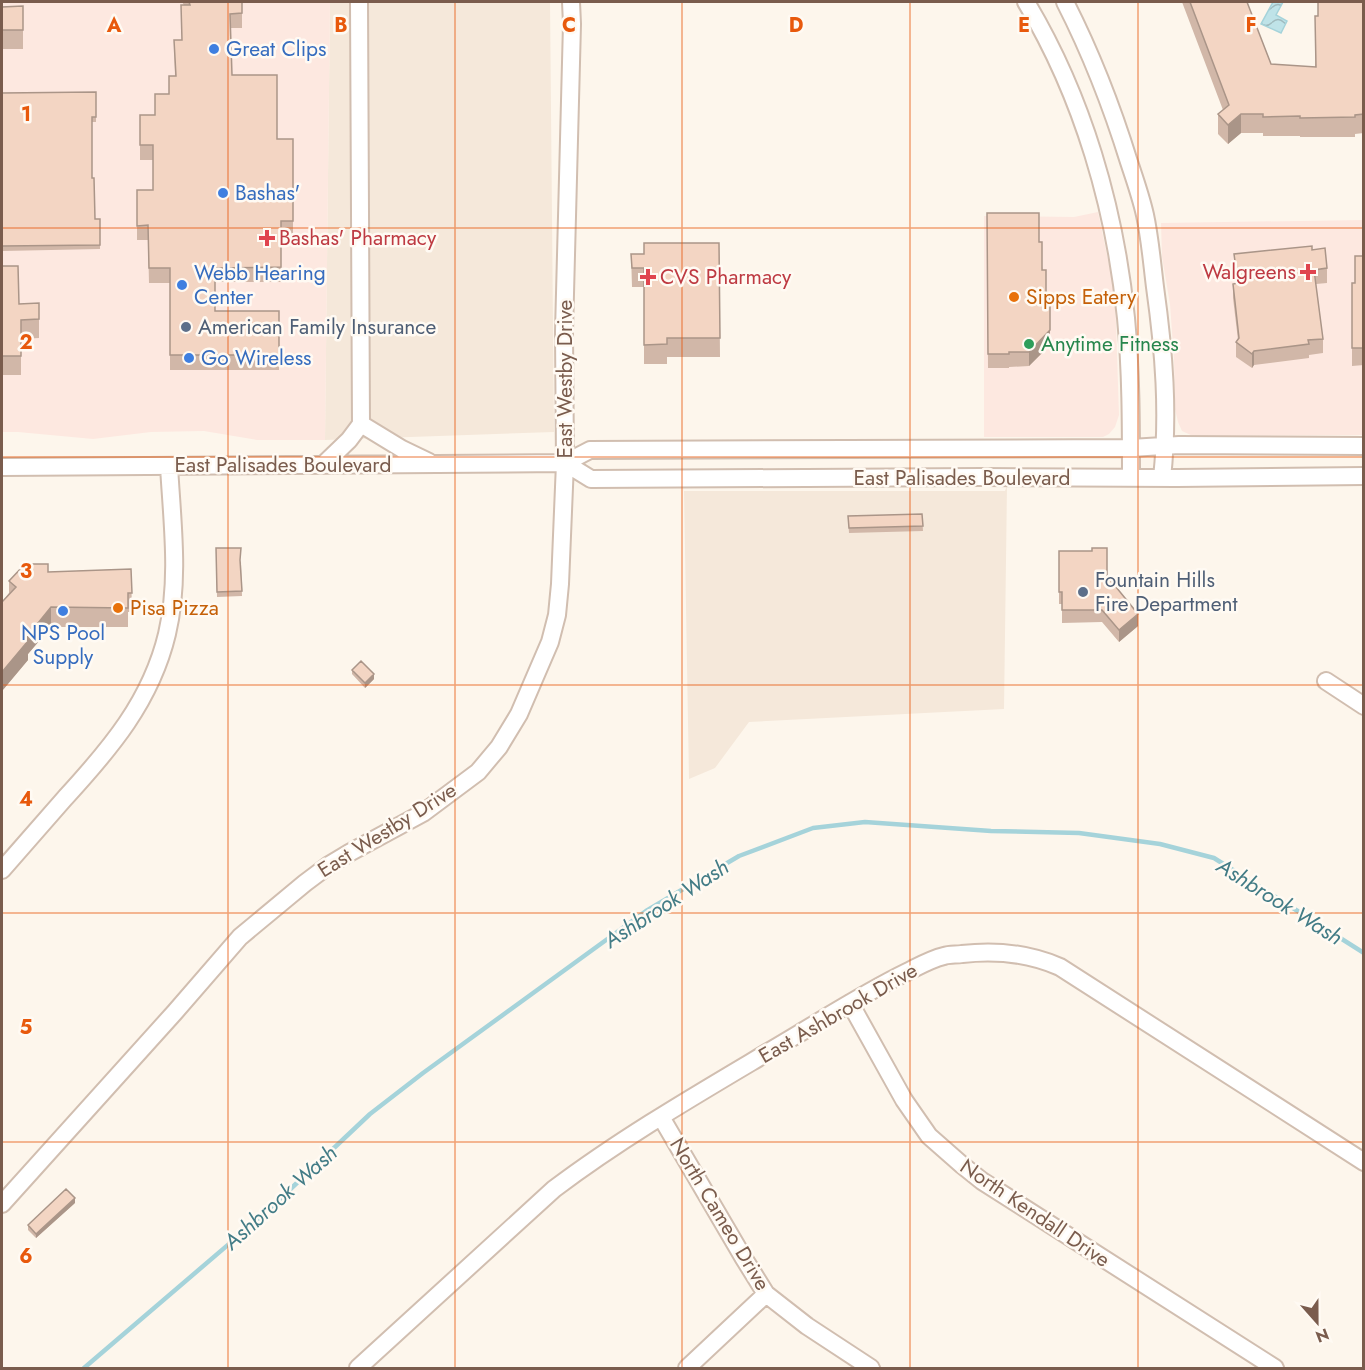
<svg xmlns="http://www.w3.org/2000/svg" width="1365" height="1370" font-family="Jost,sans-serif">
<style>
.residential{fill:#f5e8da}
.commercial{fill:#fde8e0}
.water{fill:url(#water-waves);stroke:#a5d3da;stroke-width:1.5}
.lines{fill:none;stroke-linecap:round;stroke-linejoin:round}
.stream{stroke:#a5d3da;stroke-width:4.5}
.minor-casing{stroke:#d1beb0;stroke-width:20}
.minor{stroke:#fff;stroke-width:16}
.wall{fill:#d1b7a8}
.shaded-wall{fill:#aa9588}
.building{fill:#f3d5c3;stroke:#aa9588;stroke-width:1.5}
.grid{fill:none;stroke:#e8590c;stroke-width:1.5;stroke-opacity:0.55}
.shop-dot{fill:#3f7fe0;stroke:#fffaf3;stroke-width:2}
.health-dot{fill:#e0444e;stroke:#fffaf3;stroke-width:2}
.food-dot{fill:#e8710a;stroke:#fffaf3;stroke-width:2}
.service-dot{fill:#5c6f8a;stroke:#fffaf3;stroke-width:2}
.leisure-dot{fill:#2e9e5b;stroke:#fffaf3;stroke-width:2}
.labels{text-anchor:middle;stroke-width:5;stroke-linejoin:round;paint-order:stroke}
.shop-label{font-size:21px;fill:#366cbe;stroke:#fffaf3;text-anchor:start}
.health-label{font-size:21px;fill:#be3a42;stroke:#fffaf3;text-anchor:start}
.food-label{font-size:21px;fill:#c56008;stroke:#fffaf3;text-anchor:start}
.service-label{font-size:21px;fill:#4e5e75;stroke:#fffaf3;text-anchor:start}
.leisure-label{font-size:21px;fill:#27864d;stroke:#fffaf3;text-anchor:start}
.street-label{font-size:21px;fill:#7a5c4d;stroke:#fffaf3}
.water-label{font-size:22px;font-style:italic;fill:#437c86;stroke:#fffaf3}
.grid-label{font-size:20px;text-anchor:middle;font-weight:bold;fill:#e8590c;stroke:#fffaf3;stroke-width:5;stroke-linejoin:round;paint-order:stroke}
</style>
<defs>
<pattern id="water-waves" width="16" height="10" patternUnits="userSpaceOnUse" patternTransform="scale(1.5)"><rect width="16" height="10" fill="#bfe3e8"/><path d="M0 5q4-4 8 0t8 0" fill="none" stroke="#a0bbbe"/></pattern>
</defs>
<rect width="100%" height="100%" fill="#fdf6ec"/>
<path class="residential" d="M330 2H550L554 432 325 440Z
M1007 486 1004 709 749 722 715 768 689 779 684 491H1005Z"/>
<path class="commercial" d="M2 2H330L325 440H257L204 431 151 432 93 439 18 432H2Z
M1098 212 1115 293 1119 415 1115 427 1109 434 1103 437H984V216L1074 217Z
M1363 220V435L1193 436 1182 431 1178 422 1175 409 1174 360 1170 304 1162 257 1161 223Z"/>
<path class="water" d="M1273 2H1283L1276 15 1287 21 1281 33 1261 24Z"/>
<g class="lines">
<path class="stream" d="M84 1368 264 1214 370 1114 423 1073 646 911 739 856 813 828 865 822 991 831 1079 833 1160 844 1214 858 1364 953"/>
<defs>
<path id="minor" d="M1026 2C1083 97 1115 208 1126 318 1131 371 1131 425 1131 478
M1065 2C1091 53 1112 107 1129 162 1135 180 1141 197 1145 215 1150 238 1152 263 1155 287 1164 351 1169 414 1162 478
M361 424 402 449 429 462
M565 463 591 479 982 477 1177 478 1364 476
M323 465 349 440 361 424 359 2
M2 467 565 463 590 450 1131 448 1179 445 1364 446
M1326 681 1364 706
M2 870C23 846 44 822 65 798 110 749 151 701 167 634 180 579 172 521 169 466
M850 1003 904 1100 929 1136 962 1165 982 1181 1275 1368
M661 1117 743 1257 766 1294 807 1326 871 1368
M2 1204 175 1012 240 937 305 883 329 865 349 853 423 813 478 772 499 747 519 714 550 642 557 615 560 584 565 463 564 332 572 24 571 2
M358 1368 554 1189C631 1131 717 1083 800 1033 835 1012 870 990 907 972 919 966 931 959 944 956 950 954 956 955 962 954 996 950 1028 953 1060 967L1364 1162
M687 1368 766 1294"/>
</defs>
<use href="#minor" class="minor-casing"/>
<use href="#minor" class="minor"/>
</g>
<path class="wall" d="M182 2H242V28H230L232 75 277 139H293V236H281V282H215V311H279V370H170V283H149L148 240H137V190H153V160H140V115H155L169 94 175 76 174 40H182L181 5H184Z
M1182 2H1247L1271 64 1315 67 1318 16 1364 2V133L1355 134V137H1300V136H1263V133H1241L1228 144 1218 134V114L1223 110Z
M23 6V49H2V7Z
M96 92V122H92V178L95 219H100V249L2 251V93Z
M987 213 1039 242 1046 298 1050 345 1029 366 1009 367V368H988Z
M719 243 720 357H667V364H644V287H632L631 254H644Z
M1312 250 1327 268V283L1316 284 1323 339V353L1309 355V358L1254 365 1252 368 1236 357V342L1238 340 1233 298V284L1236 283 1234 269V254Z
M1364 256V365L1352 366V283H1355Z
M2 266 19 304 39 303V338L21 339V375H2Z
M922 514 923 531 849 533 848 516Z
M216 548 241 562 242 596 217 597Z
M1059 551H1092L1107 576 1138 626 1119 642 1102 622 1062 623V604H1059Z
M131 569 132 612H128V627H51L28 654V660L2 691V602L9 593V581L48 572Z
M352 670 374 679 365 688 352 674Z
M75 1203 36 1238 28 1230V1225Z"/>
<path class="shaded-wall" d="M1241 114V133L1228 144V125Z
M1050 330V345L1029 366V352Z
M1254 351V365L1252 368V354Z
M51 607V627L28 654V660L2 691V672L25 639Z
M1138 614V626L1119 642V630Z
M374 674V679L365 688V683Z
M75 1198V1203L36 1238V1234Z"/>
<path class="building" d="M189 2H242V13L230 14 232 75H277V139H293V221H281V267L215 268V311H279V355H170V268H149L148 225 137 226V190H153V145H140V115H155V94H169V76H176L174 40H182L181 5H190Z
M1190 2H1247L1271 64 1316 67 1315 16H1318V2H1364V114L1355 115V117L1300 118V116L1263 117V114H1241L1228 125 1218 114 1229 105Z
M23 6V30H2V7Z
M96 92V117H92V178H94L95 219H100V245L2 246V93Z
M987 213H1039V242H1042V270H1046V298H1050V330L1029 352H1009V354H988Z
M644 243H719L720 338H667V344L644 345V268H632L631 254H644Z
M1312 246V250L1325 248 1327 268 1314 270 1323 339 1308 340 1309 344 1254 351 1252 354 1236 342 1239 338 1233 284 1238 283 1234 254Z
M1355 256H1364V348H1352V283H1355Z
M2 266H18L19 304 39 303V319L21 320V356H2Z
M922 514 923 526 849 528 848 516Z
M216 548H241L240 560 242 591 217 592Z
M1092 548H1107V576L1138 614 1119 630 1102 610H1062V592H1059V551H1092Z
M25 564H48V572L131 569 132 593H128V608L51 607 25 639 28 641 2 672V602L16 587 9 581Z
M361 661 374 674 365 683 352 670Z
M66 1189 75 1198 36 1234 28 1225Z"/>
<path class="grid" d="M228 2V1368M455 2V1368M682 2V1368M910 2V1368M1138 2V1368M2 228H1364M2 457H1364M2 685H1364M2 913H1364M2 1142H1364"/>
<g class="shop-dot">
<circle cx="214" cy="49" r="6"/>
<circle cx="223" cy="193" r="6"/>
<circle cx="182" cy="285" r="6"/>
<circle cx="189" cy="358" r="6"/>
<circle cx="63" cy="611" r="6"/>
</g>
<g class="health-dot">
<path d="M264 229h6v6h6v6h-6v6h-6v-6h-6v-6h6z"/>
<path d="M1305 263h6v6h6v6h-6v6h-6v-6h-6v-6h6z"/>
<path d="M645 268h6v6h6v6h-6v6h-6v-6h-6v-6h6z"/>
</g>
<g class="food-dot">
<circle cx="1014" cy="297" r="6"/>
<circle cx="118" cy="608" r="6"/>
</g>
<g class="service-dot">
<circle cx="186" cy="327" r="6"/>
<circle cx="1083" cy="592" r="6"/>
</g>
<circle class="leisure-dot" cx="1029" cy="344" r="6"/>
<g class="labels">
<g class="shop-label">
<text x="226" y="56">Great Clips</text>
<text x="235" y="200">Bashas'</text>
<text x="194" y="280">Webb Hearing<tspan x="194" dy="24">Center</tspan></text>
<text x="201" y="365">Go Wireless</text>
<text x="63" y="640" text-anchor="middle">NPS Pool<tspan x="63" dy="24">Supply</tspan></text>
</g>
<g class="health-label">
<text x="279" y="245">Bashas' Pharmacy</text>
<text x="1296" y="279" text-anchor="end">Walgreens</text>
<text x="660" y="284">CVS Pharmacy</text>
</g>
<g class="food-label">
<text x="1026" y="304">Sipps Eatery</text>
<text x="130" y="615">Pisa Pizza</text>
</g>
<g class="service-label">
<text x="198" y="334">American Family Insurance</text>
<text x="1095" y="587">Fountain Hills<tspan x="1095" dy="24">Fire Department</tspan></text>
</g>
<g class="leisure-label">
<text x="1041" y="351">Anytime Fitness</text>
</g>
<g class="street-label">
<text transform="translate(565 379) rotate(-90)" y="7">East Westby Drive</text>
<text x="283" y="472">East Palisades Boulevard</text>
<text x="962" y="485">East Palisades Boulevard</text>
<text transform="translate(387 830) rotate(-32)" y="7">East Westby Drive</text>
<text transform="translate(838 1013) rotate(-30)" y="7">East Ashbrook Drive</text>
<text transform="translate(1035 1213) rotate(34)" y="7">North Kendall Drive</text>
<text transform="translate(720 1214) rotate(59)" y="7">North Cameo Drive</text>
</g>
<g class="water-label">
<text transform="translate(1280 901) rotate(32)" y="8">Ashbrook Wash</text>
<text transform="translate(666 903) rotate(-33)" y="8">Ashbrook Wash</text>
<text transform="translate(280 1197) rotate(-42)" y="8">Ashbrook Wash</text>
</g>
</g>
<g class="grid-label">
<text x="114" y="32">A</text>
<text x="341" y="32">B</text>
<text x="569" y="32">C</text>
<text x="796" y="32">D</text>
<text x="1024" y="32">E</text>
<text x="1251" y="32">F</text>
<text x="26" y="121">1</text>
<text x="26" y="349">2</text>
<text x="26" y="578">3</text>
<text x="26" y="806">4</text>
<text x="26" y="1034">5</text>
<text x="26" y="1263">6</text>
</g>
<rect width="1365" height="1370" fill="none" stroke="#7a5c4d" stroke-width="6"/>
<g transform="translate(1317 1322) rotate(159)" stroke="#fffaf3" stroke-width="4.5" paint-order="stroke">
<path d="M0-4.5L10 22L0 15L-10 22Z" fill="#7a5c4d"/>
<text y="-9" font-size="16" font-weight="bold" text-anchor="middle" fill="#7a5c4d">N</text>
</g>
</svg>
